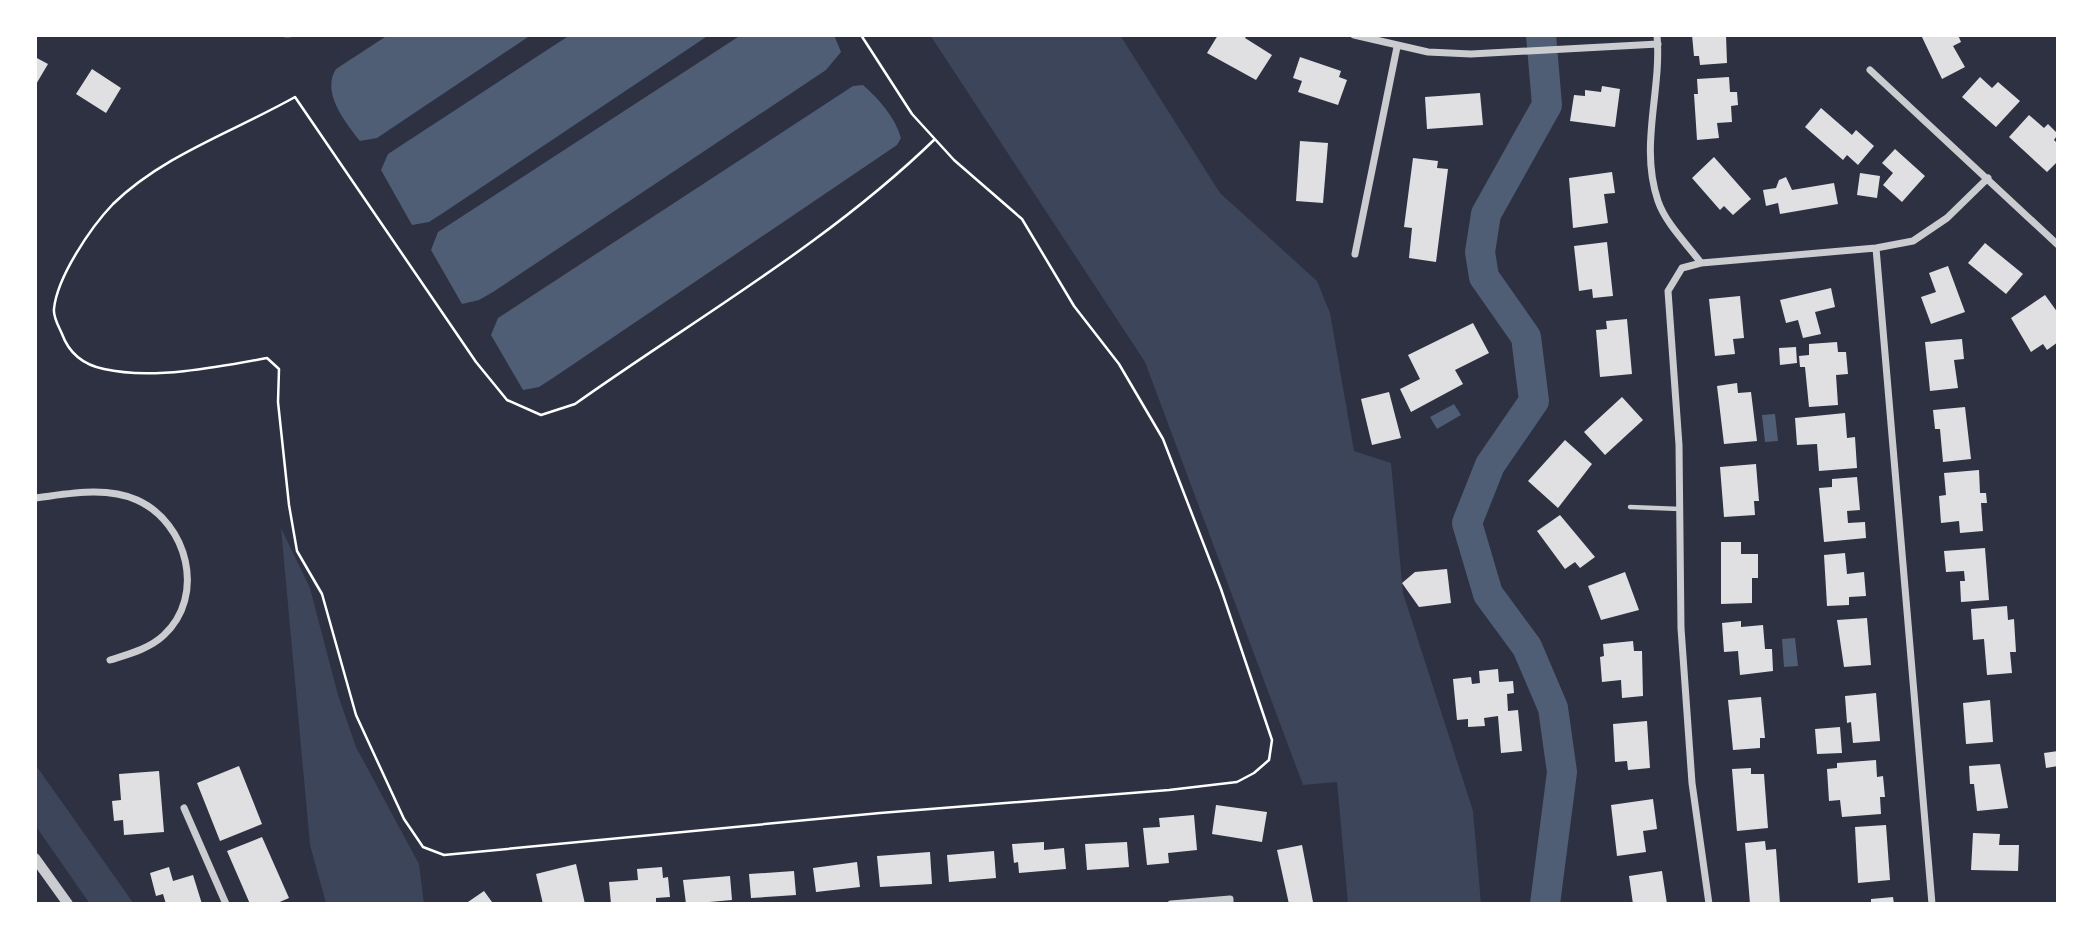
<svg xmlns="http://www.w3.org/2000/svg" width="2093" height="939" font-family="Cabin,sans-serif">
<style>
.green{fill:#3c4559}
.water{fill:#4f5d75}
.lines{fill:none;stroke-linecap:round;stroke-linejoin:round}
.river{stroke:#4f5d75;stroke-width:30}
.building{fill:#e0e0e3}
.path{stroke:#fff;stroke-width:2.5}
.service{stroke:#caccd0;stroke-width:4.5}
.minor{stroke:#caccd0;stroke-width:7}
.tertiary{stroke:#caccd0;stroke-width:10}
</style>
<rect width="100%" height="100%" fill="#2d3142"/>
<path class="green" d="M930 35H1120L1220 193 1317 281 1330 313 1354 451 1391 463 1403 593 1473 811 1481 904H1348L1337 782 1303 785 1145 362Z
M281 528 310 588 338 695 356 747 419 864 424 904 326 903 310 845Z
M35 764 134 904H90L35 825Z"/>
<path class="water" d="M388 35H531L377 138 360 141C345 122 321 92 336 69Z
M570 35H709L443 213 429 222 412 225 381 170 388 154Z
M741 35H834L841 52 826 70 493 292 479 300 462 304 431 250 438 232Z
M863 85C879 99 895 117 901 138L897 145 553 378 539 387 523 390 491 335 498 318 853 86Z
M1454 404 1461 415 1437 429 1430 417Z
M1775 414 1778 441 1765 442 1762 415Z
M1795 638 1798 666 1784 667 1782 639Z"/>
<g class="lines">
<path class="river" d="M1541 35 1547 105 1486 214 1480 252 1484 277 1526 337 1534 401 1490 465 1467 523 1488 594 1527 647 1553 708 1562 772 1545 904"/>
</g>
<path class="building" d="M1218 35H1247L1245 38 1272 55 1256 80 1207 53Z
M1692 35H1726L1727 63 1700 65 1699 56H1694Z
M1921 35H1958L1961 42 1953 46 1965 67 1942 79Z
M35 57 48 64 35 86Z
M1300 57 1341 71 1339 77 1347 80 1338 105 1298 92 1302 81 1293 78Z
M92 69 121 88 106 113 76 94Z
M1729 77 1730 92H1737L1738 105 1731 106 1732 122 1717 123 1719 138 1697 140 1694 94H1698L1697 79Z
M1980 77 1992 88 1998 82 2020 101 1996 127 1962 97Z
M1602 86 1620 89 1615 127 1570 121 1574 95 1585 96V90L1601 92Z
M1480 93 1483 125 1427 129 1425 97Z
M1821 108 1852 135 1856 130 1874 146 1858 165 1847 155 1843 160 1805 127Z
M2029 115 2044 128 2048 124 2058 134 2054 140 2058 144V161L2047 172 2009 137Z
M1300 141 1328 143 1323 203 1296 201Z
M1895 149 1925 176 1902 202 1883 185 1893 173 1882 163Z
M1714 157 1751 199 1733 215 1724 206 1720 210 1692 178Z
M1413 158 1438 161 1437 168 1448 169 1436 262 1409 258 1412 228 1404 227Z
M1612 172 1615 193 1604 194 1608 223 1573 228 1569 178Z
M1860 173 1880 176 1877 198 1857 195Z
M1786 177 1792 190 1834 183 1838 204 1780 214 1778 203 1766 206 1763 190 1776 188 1779 180Z
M1607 242 1613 296 1593 298 1592 289 1579 291 1574 246Z
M1985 243 2023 274 2006 294 1968 263Z
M1948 266 1965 312 1931 324 1921 297 1936 292 1929 273Z
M1831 288 1835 307 1815 312 1821 334 1803 338 1798 320 1786 323 1780 300Z
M2045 295 2058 313V342L2047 350 2043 344 2031 352 2011 318Z
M1740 296 1744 338 1733 339 1735 354 1715 356 1709 299Z
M1627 319 1632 374 1600 377 1596 330 1607 329 1606 321Z
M1473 323 1489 353 1455 370 1463 384 1411 412 1400 389 1420 379 1408 355Z
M1962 339 1964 359 1954 360 1958 388 1930 391 1925 342Z
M1837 342 1838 352H1846L1848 374 1836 375 1838 405 1809 407 1805 367H1800L1799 356 1809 355V344Z
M1796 347 1797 363 1780 365 1779 348Z
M1737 383 1738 393 1751 392 1757 441 1724 444 1717 386Z
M1389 392 1401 438 1372 445 1361 399Z
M1622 397 1643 420 1605 455 1584 432Z
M1965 407 1971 459 1943 462 1940 429H1935L1933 410Z
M1845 413 1847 438 1855 437 1857 468 1819 471 1817 444 1797 445 1795 418Z
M1565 440 1592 464 1558 508 1528 481Z
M1756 464 1759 501H1754L1755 515 1724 517 1720 467Z
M1979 470 1980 493H1986L1987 503H1981L1983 531 1960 533 1959 521 1941 523 1939 496 1946 495 1944 473Z
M1857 477 1860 510 1847 511 1848 523 1865 522 1866 538 1824 542 1819 488 1832 487V479Z
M1560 515 1595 557 1580 568 1575 562 1565 569 1537 531Z
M1721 542H1741V554H1758V578H1752V603L1721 604Z
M1985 548 1989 600 1961 602 1960 581H1965L1964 571 1946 572 1944 551Z
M1845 553 1847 574 1864 572 1866 596 1849 597V605L1827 606 1824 555Z
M1447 569 1451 603 1419 607 1402 583 1415 572Z
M1625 572 1639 610 1601 620 1588 586Z
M2007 606 2008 620 2014 619 2016 652H2010L2012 673 1987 675 1984 639 1973 640 1971 609Z
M1867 618 1871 665 1844 667 1837 620Z
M1741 621V627L1763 625 1765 649H1772L1773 671 1740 675 1738 651 1724 652 1722 623Z
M1633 641 1634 651H1642L1643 696 1622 698 1621 680 1602 682 1600 657 1604 656 1603 644Z
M1498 669 1499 682 1513 681 1514 693 1507 694 1508 711 1518 710 1522 751 1501 753 1498 716 1484 718 1485 726 1468 727V719L1457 720 1453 679 1471 677 1472 684 1480 683 1479 671Z
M1876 693 1880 741 1853 743 1851 722 1847 723 1845 696Z
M1761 697 1765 738H1760V748L1733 750 1728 700Z
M1990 700 1993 742 1966 744 1963 703Z
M1647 721 1650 768 1628 770 1627 761 1615 762 1613 724Z
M1840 727 1842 753 1817 754 1815 729Z
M2058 751V766L2046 768 2044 753Z
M1876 760 1877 777 1883 776 1885 797H1880L1881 814 1842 817 1840 800 1829 801 1827 769 1837 768V763Z
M2000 764 2008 808 1977 811 1974 784H1970L1969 766Z
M239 766 262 824 220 841 197 783Z
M1751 768V774H1764L1768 828 1737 831 1732 769Z
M159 771 164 832 124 835 123 820 114 821 112 801 121 800 119 774Z
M1653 799 1657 829 1643 831 1646 852 1617 856 1611 805Z
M1216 805 1267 812 1262 842 1212 834Z
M1194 815 1197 850 1168 853 1169 863 1147 865 1143 828 1160 827 1159 818Z
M1886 825 1890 880 1858 883 1855 827Z
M1973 833 2000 834 1999 845H2019L2018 871 1971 870Z
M262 837 289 898 275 904H250L227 851Z
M1765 841 1766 850 1776 849 1780 904H1750L1745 843Z
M1044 842V850L1064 848 1066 869 1019 873 1018 862 1014 863 1012 844Z
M1127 842 1129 867 1087 870 1085 844Z
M1302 845 1313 902 1289 904 1277 850Z
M994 851 996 878 949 882 947 855Z
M930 852 932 884 880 887 877 856Z
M857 862 860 887 816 892 813 868Z
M576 864 585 904H543L536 874Z
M169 867 173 881 193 875 202 904H166L163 894 156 896 150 873Z
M662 867 663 878 668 877 670 897 656 898V904H611L609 882 638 880 637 869Z
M794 871 796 895 751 898 749 874Z
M1662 871 1667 904H1633L1629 876Z
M730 876 732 900 686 904 683 880Z
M484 891 492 902 465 904Z
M1893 897 1894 904H1871V899Z"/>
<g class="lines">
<path class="path" d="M861 35 912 114 954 160 1022 219 1074 306 1119 364 1163 439 1221 589 1272 740 1269 760 1254 773 1237 782 1169 790 880 813 444 855 423 847 404 819 356 715 322 594 297 551 289 505 278 402 279 369 267 358C219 367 152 380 104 369 84 365 69 353 62 334 59 327 53 317 54 309 57 277 91 227 113 204 163 155 235 131 295 97L476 362 507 400 541 415 575 404C696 318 828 243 935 139"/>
<path class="service" d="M285 35H290
M1630 507 1680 509"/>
<path class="minor" d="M1354 35 1428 52 1471 54 1658 44
M1657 35C1662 91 1639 145 1658 201 1666 224 1687 244 1701 263
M1870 70 2058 245
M1876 248 1932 904
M1355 254 1397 47
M35 498C68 494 105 486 137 500 188 523 206 596 164 635 149 649 129 654 110 660
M184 808 226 904
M1171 904 1230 899V904
M1709 904 1692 783 1681 628 1679 445 1668 291 1682 268 1701 263 1876 248 1913 241 1947 218 1988 178"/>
<path class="tertiary" d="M35 858 68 904"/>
</g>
<rect width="2093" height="939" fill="none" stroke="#ffffff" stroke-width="74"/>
</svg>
